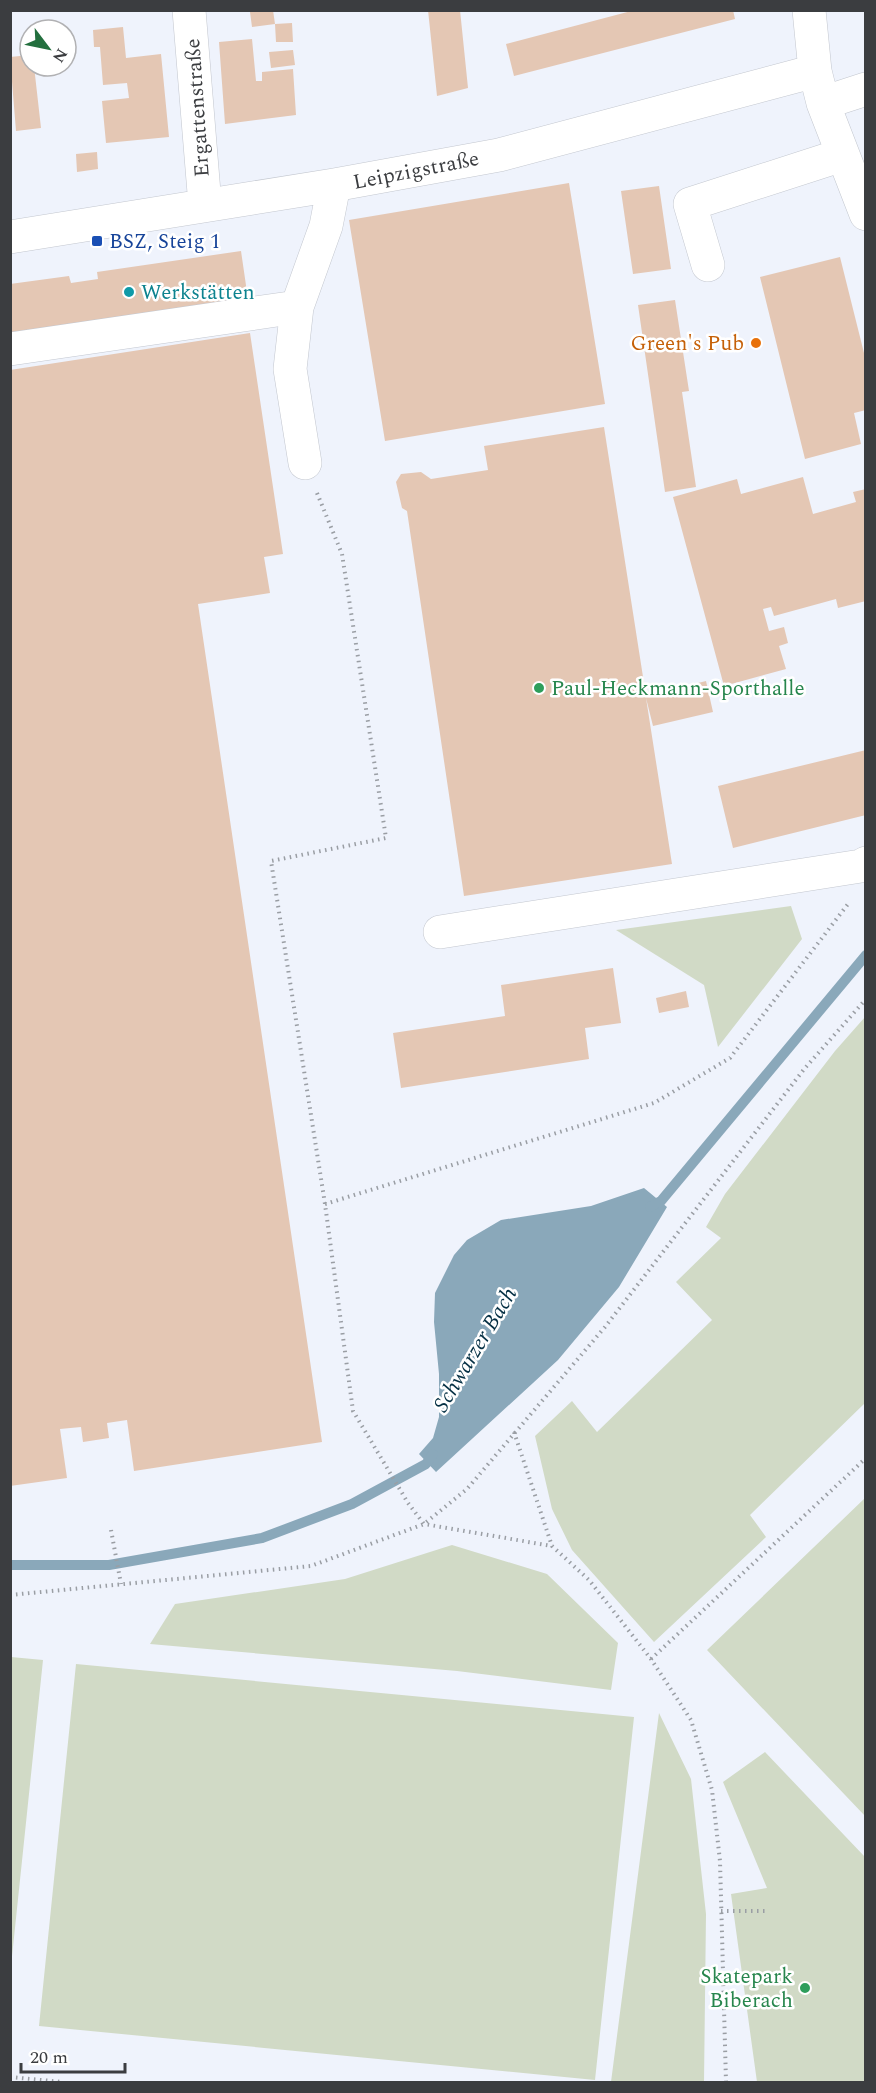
<svg xmlns="http://www.w3.org/2000/svg" width="876" height="2093" font-family="Spectral,serif">
<style>
.green{fill:#d1dac6}
.water{fill:#8aa8ba}
.lines{fill:none;stroke-linecap:round;stroke-linejoin:round}
.stream{stroke:#8aa8ba;stroke-width:10}
.building{fill:#e4c7b4}
.minor-casing{stroke:#c3c7cf;stroke-width:34}
.path{stroke:#9a9ea4;stroke-width:4;stroke-dasharray:1.5 4.5;stroke-linecap:butt}
.minor{stroke:#fff;stroke-width:33}
.transit-dot{fill:#1a4fb4;stroke:#fff;stroke-width:2}
.culture-dot{fill:#0f9aa8;stroke:#fff;stroke-width:2}
.food-dot{fill:#e8710a;stroke:#fff;stroke-width:2}
.leisure-dot{fill:#2e9e5b;stroke:#fff;stroke-width:2}
.labels{text-anchor:middle;stroke-width:5;stroke-linejoin:round;paint-order:stroke}
.street-label{font-size:21px;fill:#3b3d40;stroke:#fff}
.transit-label{font-size:21px;fill:#164399;stroke:#fff;text-anchor:start}
.culture-label{font-size:21px;fill:#0d838f;stroke:#fff;text-anchor:start}
.food-label{font-size:21px;fill:#c56008;stroke:#fff;text-anchor:end}
.leisure-label{font-size:21px;fill:#27864d;stroke:#fff;text-anchor:start}
.water-label{font-size:22px;font-style:italic;fill:#053044;stroke:#fff}
</style>
<rect width="100%" height="100%" fill="#eff3fc"/>
<path class="green" d="M791 906 802 939 718 1047 704 985 616 930Z
M865 1017V1403L750 1515 766 1537 654 1642 572 1550 552 1509 535 1436 572 1401 597 1432 712 1320 676 1282 721 1238 706 1227 725 1194 835 1051Z
M865 1498V1816L707 1650Z
M452 1545 547 1574 618 1643 611 1690 457 1671 150 1644 175 1604 345 1579Z
M11 1657 43 1660 11 1966 10 1657Z
M76 1664 634 1717 595 2080 39 2026Z
M659 1713 691 1779 706 1914 704 2082H611Z
M765 1752 865 1857V2082H757L731 1894 767 1888 723 1782Z"/>
<path class="water" d="M644 1188 667 1207 619 1287 558 1360 436 1472 419 1454 433 1438 439 1417V1374L434 1322 435 1293 454 1255 467 1240 501 1220 591 1206Z"/>
<g class="lines">
<path class="stream" d="M650 1207 661 1201 866 955
M10 1565H109L262 1538 352 1504 426 1464 433 1454"/>
</g>
<path class="building" d="M273 10 275 24 252 27 250 12Z
M428 10H460L468 88 437 96Z
M635 10H733L735 19 514 76 506 44Z
M292 23 293 42H276L275 24Z
M123 27 126 58 161 54 169 137 106 143 102 101 129 98 127 83 103 85 100 47H94L93 30Z
M252 39 256 81H262V72L293 69 296 115 225 124 219 42Z
M293 50 295 65 271 68 269 52Z
M30 55V66H34L41 128 16 131 10 57Z
M97 152 98 169 77 172 76 154Z
M569 183 605 404 385 441 349 220Z
M659 186 671 269 633 274 621 191Z
M241 251 248 299 10 334V284L69 276 71 283 98 279 97 272Z
M840 257 866 361V410L854 413 861 444 805 459 760 277Z
M675 300 689 391 682 392 696 487 665 492 638 305Z
M250 333 283 554 264 557 270 593 198 604 322 1442 134 1471 127 1420 107 1423 109 1438 83 1442 81 1427 60 1429 67 1478 10 1486V370Z
M604 427 646 696 706 681 713 712 653 726 646 698 672 864 464 896 407 511 402 508 396 482 401 474 421 472 431 479 488 470 484 446Z
M803 477 813 514 856 502 853 492 866 489V601L838 608 836 599 774 616 771 607 763 609 769 631 784 627 788 643 779 646 786 669 724 686 673 497 737 479 741 494Z
M866 750V815L733 848 718 786Z
M613 968 621 1023 585 1028 589 1059 401 1088 393 1033 505 1016 501 985Z
M686 991 689 1007 659 1013 656 998Z"/>
<g class="lines">
<defs>
<path id="minor" d="M189 10 205 205
M809 10 815 71 823 103 866 214
M823 103 866 89
M10 237 334 185 499 155 815 71
M708 265 690 204 842 155
M10 349 297 307
M305 463 290 369 297 307 326 226 334 185
M440 932 861 866 866 863"/>
</defs>
<use href="#minor" class="minor-casing"/>
<path class="path" d="M317 493 342 554 386 838 271 861 325 1204 353 1411 408 1503 424 1524 552 1546
M325 1204 654 1103 730 1058 848 904
M514 1432 552 1546 589 1580 651 1659 691 1720 712 1790 720 1861 726 2082
M111 1530 121 1584
M10 1595 311 1566 424 1524 467 1489 605 1327 805 1068 866 999
M651 1659 866 1458
M721 1911H765
M10 2077 62 2082"/>
<use href="#minor" class="minor"/>
</g>
<rect class="transit-dot" x="91" y="235" width="12" height="12" rx="3"/>
<circle class="culture-dot" cx="129" cy="292" r="6"/>
<circle class="food-dot" cx="756" cy="343" r="6"/>
<g class="leisure-dot">
<circle cx="539" cy="688" r="6"/>
<circle cx="805" cy="1988" r="6"/>
</g>
<g class="labels">
<g class="street-label">
<text transform="translate(197 108) rotate(-94)" y="7">Ergattenstraße</text>
<text transform="translate(416 170) rotate(-11)" y="7">Leipzigstraße</text>
</g>
<g class="transit-label">
<text x="109" y="248">BSZ, Steig 1</text>
</g>
<g class="culture-label">
<text x="141" y="299">Werkstätten</text>
</g>
<g class="food-label">
<text x="744" y="350">Green's Pub</text>
</g>
<g class="leisure-label">
<text x="551" y="695">Paul-Heckmann-Sporthalle</text>
<text x="793" y="1983" text-anchor="end">Skatepark<tspan x="793" dy="24">Biberach</tspan></text>
</g>
<g class="water-label">
<text transform="translate(474 1349) rotate(-59)" y="8">Schwarzer Bach</text>
</g>
</g>
<rect width="876" height="2093" fill="none" stroke="#3b3d40" stroke-width="24"/>
<g transform="translate(48 48) rotate(122)"><circle r="28" fill="#ffffff" stroke="#b1b1b3" stroke-width="1.5"/>
<path d="M0-4.5L10 22L0 15L-10 22Z" fill="#236f3e"/>
<text y="-9" font-size="16" font-weight="bold" text-anchor="middle" fill="#3b3d40">N</text>
</g>
<path d="M21 2063v9h104v-9" fill="none" stroke="#3b3d40" stroke-width="3"/>
<text x="30" y="2063" font-size="18" fill="#3b3d40" stroke="#ffffff" stroke-width="4.5" paint-order="stroke">20 m</text>
</svg>
